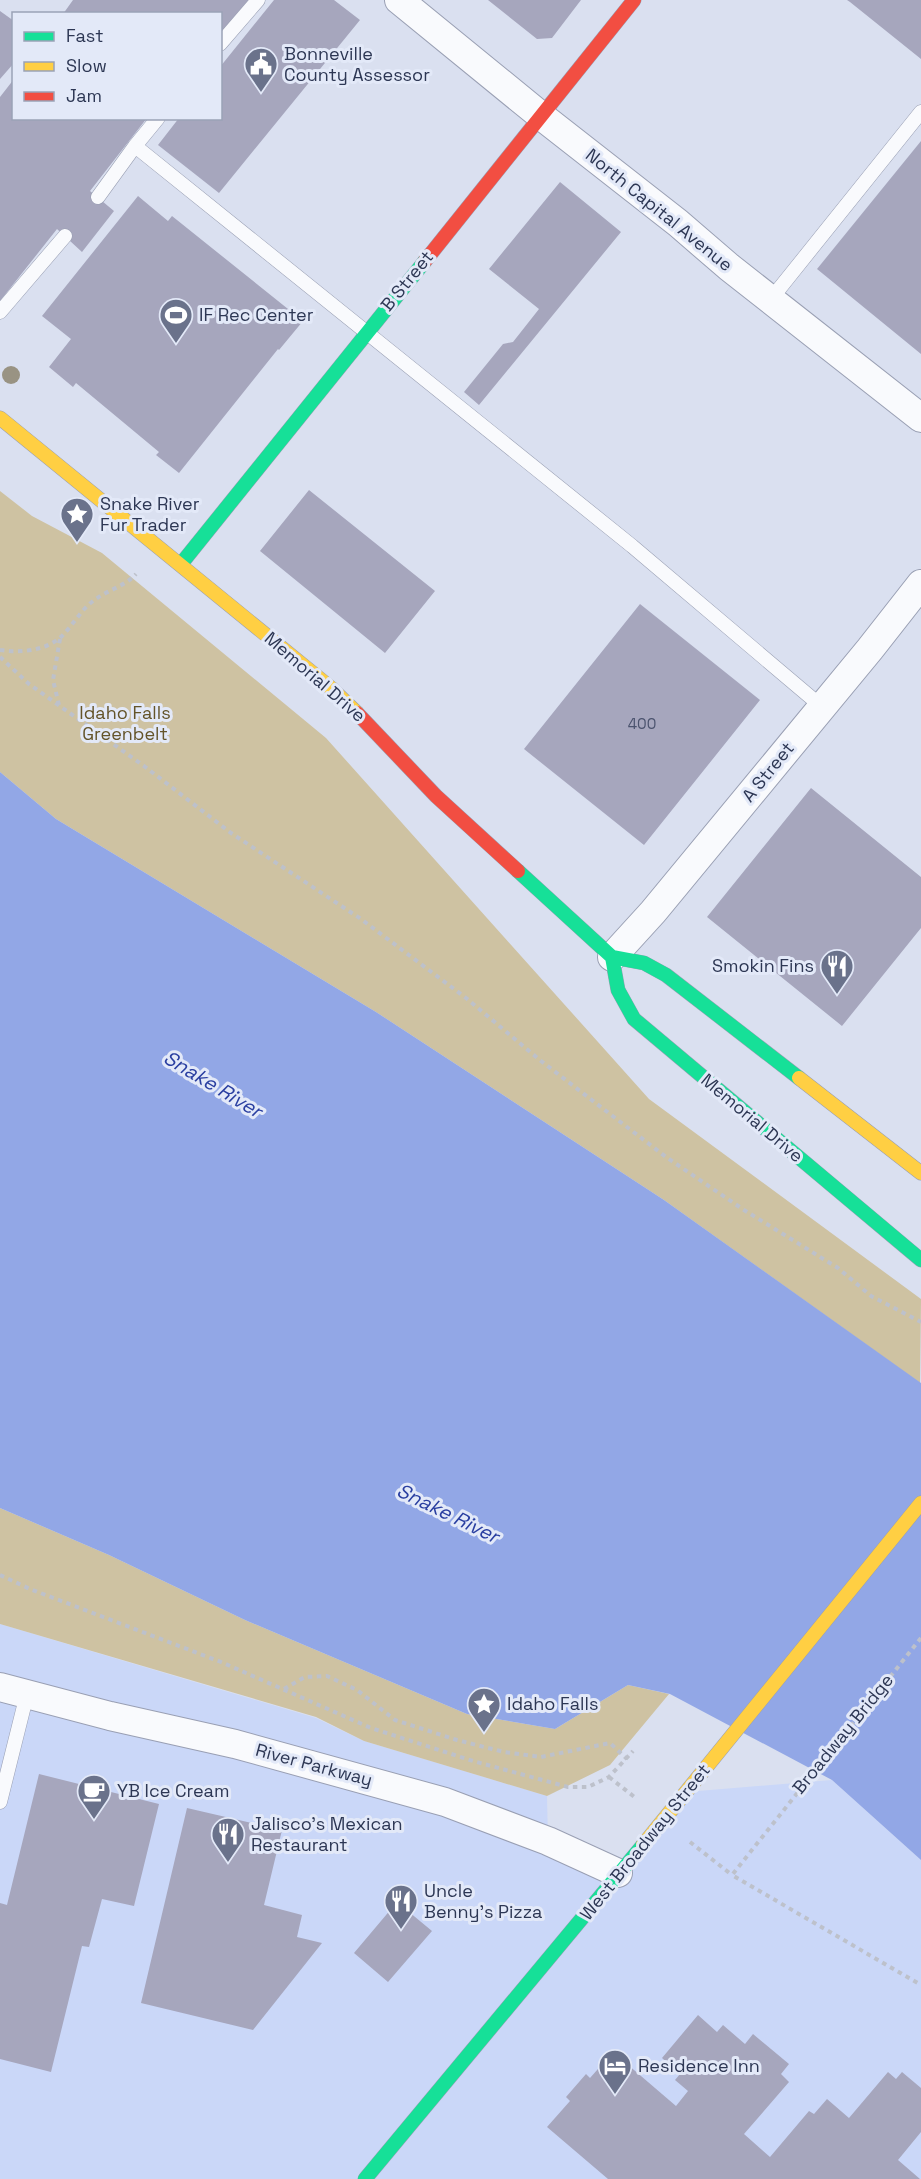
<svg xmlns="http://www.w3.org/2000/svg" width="921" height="2179" font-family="'Space Grotesk',sans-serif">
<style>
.built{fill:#cad7f8}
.green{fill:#cec2a2}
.water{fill:#92a7e6}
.building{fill:#a6a6bd}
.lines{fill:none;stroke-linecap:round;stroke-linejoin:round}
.lane-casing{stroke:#999fb3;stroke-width:15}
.street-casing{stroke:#999fb3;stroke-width:30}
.fast-casing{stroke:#999fb3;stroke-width:15}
.slow-casing{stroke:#999fb3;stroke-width:15}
.jam-casing{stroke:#999fb3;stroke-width:15}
.path{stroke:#bdc1cb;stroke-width:4;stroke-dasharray:4.5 4.5;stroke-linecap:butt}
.lane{stroke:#f9fafd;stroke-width:14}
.street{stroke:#f9fafd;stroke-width:28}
.fast{stroke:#16e098;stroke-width:14}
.slow{stroke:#ffcf43;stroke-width:14}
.jam{stroke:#f24e42;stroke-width:14}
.tree{fill:#999383}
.labels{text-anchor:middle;stroke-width:6;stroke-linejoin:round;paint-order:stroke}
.number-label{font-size:15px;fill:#4b536e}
.poi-label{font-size:18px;fill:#2d3754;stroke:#e3e9f8;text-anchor:start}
.street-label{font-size:18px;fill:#2d3754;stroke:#e3e9f8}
.park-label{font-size:18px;fill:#645429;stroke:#e3e9f8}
.water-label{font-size:20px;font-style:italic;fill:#2a3fa1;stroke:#e3e9f8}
</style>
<rect width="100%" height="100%" fill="#dae0f0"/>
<path class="built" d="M0 1624 316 1718 364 1741 547 1796 548 1841 618 1873 686 1792 832 1780 921 1860V2179H0Z"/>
<path class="green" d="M0 491 32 516 102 553 326 738 649 1099 921 1299 920 1383 664 1200 376 1012 56 819 0 772Z
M0 1508 109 1555 245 1620 467 1714 555 1729 628 1685 669 1694 610 1765 547 1796 364 1741 316 1717 0 1624Z"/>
<path class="water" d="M0 772 56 819 376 1012 664 1200 921 1383V1860L832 1780 670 1694 628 1685 555 1729 467 1714 245 1620 109 1555 0 1508Z"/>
<path class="building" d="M73 0H251L220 37V14H63Z
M274 0H334L360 20 219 193 158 145 179 118H220V67Z
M488 0H581L552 38 537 39Z
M847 0H921V59L850 2Z
M0 11 14 21V63L0 79Z
M14 79V118H147L90 191 114 211 82 252 57 229 0 301V97Z
M921 141V354L817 269Z
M560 182 621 232 479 405 464 392 503 344 513 342 539 309 489 269Z
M138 196 168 221 172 216 303 321 279 350 278 349 179 473 156 455 159 452 76 383 73 387 49 367 71 339 42 316Z
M309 490 435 591 385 653 260 551Z
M640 604 760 700 644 845 524 749Z
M811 788 921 877V928L842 1026 707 917Z
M39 1774 159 1804 134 1906 102 1899 89 1947 82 1946 51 2072 0 2059V1903L7 1905Z
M187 1808 282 1830 264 1905 302 1915 297 1937 322 1943 253 2030 141 2003Z
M397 1902 432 1931 388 1982 354 1953Z
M698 2015 717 2032 723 2025 745 2044 753 2034 789 2064 781 2074 789 2082 744 2134 770 2157 809 2111 814 2114 827 2099 849 2118 888 2072 896 2079 902 2072 921 2088V2132L898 2160 920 2179H608L547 2127 570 2101 566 2097 586 2074 590 2078 613 2052 676 2106 688 2091 675 2080 680 2074 662 2058Z"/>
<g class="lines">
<defs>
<path id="lane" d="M220 44 258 0
M135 146 632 546 821 706
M98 197 135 146 158 118
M771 299 921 112
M0 312 65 236
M0 1802 27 1694"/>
<path id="street" d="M399 0 540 115 678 223 729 267 921 418
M612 957 653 912 870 649 921 584
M0 1687 110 1716 235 1744 445 1802 548 1841 618 1873"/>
<path id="fast" d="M181 564 425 261
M518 871 612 957 644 963 666 975 799 1078
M612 957 618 990 634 1019 921 1260
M365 2179 643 1845"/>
<path id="slow" d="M0 418 331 688 357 713
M799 1078 921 1173
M643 1845 921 1503"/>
<path id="jam" d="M425 261 634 0
M357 713 436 796 518 871"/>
</defs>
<use href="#lane" class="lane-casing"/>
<use href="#street" class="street-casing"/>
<use href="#fast" class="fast-casing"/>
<use href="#slow" class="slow-casing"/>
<use href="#jam" class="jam-casing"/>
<path class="path" d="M0 650C21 653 46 651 62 636 73 625 81 610 93 601 107 590 124 587 136 574
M0 657 29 684 144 766 231 833 361 919 466 998 541 1061 666 1157 744 1210 838 1268 871 1296 921 1322
M59 705 53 680 60 639
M0 1575 30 1589 221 1662 371 1728 473 1761 568 1787H588L609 1777 633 1751
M921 1638 732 1875 921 1985
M284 1689 305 1677 327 1676 357 1690 395 1720 457 1740 504 1752 541 1757 610 1743 627 1759
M609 1777 637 1799
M690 1842 732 1875"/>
<use href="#lane" class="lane"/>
<use href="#street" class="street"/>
<use href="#fast" class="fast"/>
<use href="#slow" class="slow"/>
<use href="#jam" class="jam"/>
</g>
<circle class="tree" cx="11" cy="375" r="9"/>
<defs>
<symbol id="civic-pin" viewBox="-11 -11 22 30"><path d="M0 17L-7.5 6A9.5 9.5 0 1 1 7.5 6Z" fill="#6a728b" stroke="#e3e9f8"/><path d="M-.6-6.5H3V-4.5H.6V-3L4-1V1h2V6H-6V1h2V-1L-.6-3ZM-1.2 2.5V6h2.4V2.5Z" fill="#fff"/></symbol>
<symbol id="stadium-pin" viewBox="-11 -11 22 30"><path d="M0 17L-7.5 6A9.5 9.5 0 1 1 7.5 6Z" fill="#6a728b" stroke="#e3e9f8"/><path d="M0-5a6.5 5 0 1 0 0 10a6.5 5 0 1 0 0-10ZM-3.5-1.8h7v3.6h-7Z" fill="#fff"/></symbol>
<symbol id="sight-pin" viewBox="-11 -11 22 30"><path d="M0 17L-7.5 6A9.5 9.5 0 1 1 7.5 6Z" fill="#6a728b" stroke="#e3e9f8"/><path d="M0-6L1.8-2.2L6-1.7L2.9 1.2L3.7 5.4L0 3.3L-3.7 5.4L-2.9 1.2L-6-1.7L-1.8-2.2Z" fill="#fff"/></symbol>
<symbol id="restaurant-pin" viewBox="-11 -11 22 30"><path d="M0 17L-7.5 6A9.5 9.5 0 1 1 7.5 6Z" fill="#6a728b" stroke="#e3e9f8"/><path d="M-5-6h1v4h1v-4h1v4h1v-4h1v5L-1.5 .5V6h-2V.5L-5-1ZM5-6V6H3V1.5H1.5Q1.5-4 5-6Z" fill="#fff"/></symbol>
<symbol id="cafe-pin" viewBox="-11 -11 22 30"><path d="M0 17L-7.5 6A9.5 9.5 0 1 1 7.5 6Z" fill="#6a728b" stroke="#e3e9f8"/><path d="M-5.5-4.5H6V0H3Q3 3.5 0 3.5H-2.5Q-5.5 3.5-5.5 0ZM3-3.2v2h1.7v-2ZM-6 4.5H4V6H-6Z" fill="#fff"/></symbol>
<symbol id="hotel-pin" viewBox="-11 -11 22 30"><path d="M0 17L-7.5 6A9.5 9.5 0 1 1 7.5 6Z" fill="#6a728b" stroke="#e3e9f8"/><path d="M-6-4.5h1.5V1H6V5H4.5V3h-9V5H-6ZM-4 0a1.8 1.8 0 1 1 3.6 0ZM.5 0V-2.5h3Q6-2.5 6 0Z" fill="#fff"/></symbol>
</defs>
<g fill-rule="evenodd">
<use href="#civic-pin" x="242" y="45" width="38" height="52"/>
<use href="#stadium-pin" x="157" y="296" width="38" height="52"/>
<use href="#sight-pin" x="58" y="495" width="38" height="52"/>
<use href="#restaurant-pin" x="818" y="947" width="38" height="52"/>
<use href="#sight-pin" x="465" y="1685" width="38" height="52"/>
<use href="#cafe-pin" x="75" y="1772" width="38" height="52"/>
<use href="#restaurant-pin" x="209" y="1815" width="38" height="52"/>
<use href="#restaurant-pin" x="382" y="1882" width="38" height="52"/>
<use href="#hotel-pin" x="596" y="2047" width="38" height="52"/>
</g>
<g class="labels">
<g class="number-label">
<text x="642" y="729">400</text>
</g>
<g class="poi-label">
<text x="284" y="60">Bonneville<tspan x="284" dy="21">County Assessor</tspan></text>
<text x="199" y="321">IF Rec Center</text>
<text x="100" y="510">Snake River<tspan x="100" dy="21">Fur Trader</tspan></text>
<text x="814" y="972" text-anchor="end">Smokin Fins</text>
<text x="507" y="1710">Idaho Falls</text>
<text x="117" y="1797">YB Ice Cream</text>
<text x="251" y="1830">Jalisco's Mexican<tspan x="251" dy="21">Restaurant</tspan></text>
<text x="424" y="1897">Uncle<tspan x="424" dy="21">Benny's Pizza</tspan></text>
<text x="638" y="2072">Residence Inn</text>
</g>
<g class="street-label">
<text transform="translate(659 210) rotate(39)" y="6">North Capital Avenue</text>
<text transform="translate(407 281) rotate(-51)" y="6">B Street</text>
<text transform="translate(315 677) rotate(41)" y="6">Memorial Drive</text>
<text transform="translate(768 772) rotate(-51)" y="6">A Street</text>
<text transform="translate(752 1118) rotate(40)" y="6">Memorial Drive</text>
<text transform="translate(843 1734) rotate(-51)" y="6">Broadway Bridge</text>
<text transform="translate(314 1765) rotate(15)" y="6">River Parkway</text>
<text transform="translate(645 1842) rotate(-51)" y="6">West Broadway Street</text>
</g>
<g class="park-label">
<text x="125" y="719">Idaho Falls<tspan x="125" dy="21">Greenbelt</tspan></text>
</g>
<g class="water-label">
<text transform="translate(213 1084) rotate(31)" y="7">Snake River</text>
<text transform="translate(448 1513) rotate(26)" y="7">Snake River</text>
</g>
</g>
<rect x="12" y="12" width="210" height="108" fill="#e3e9f8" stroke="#9aa2b6" stroke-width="1.5"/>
<rect x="24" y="32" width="30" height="9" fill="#16e098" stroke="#9aa2b6" stroke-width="1.5"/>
<text x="66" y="42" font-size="18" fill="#2d3754">Fast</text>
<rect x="24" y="62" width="30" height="9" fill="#ffcf43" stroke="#9aa2b6" stroke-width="1.5"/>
<text x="66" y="72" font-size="18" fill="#2d3754">Slow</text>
<rect x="24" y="92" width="30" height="9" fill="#f24e42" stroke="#9aa2b6" stroke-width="1.5"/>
<text x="66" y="102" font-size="18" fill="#2d3754">Jam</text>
</svg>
